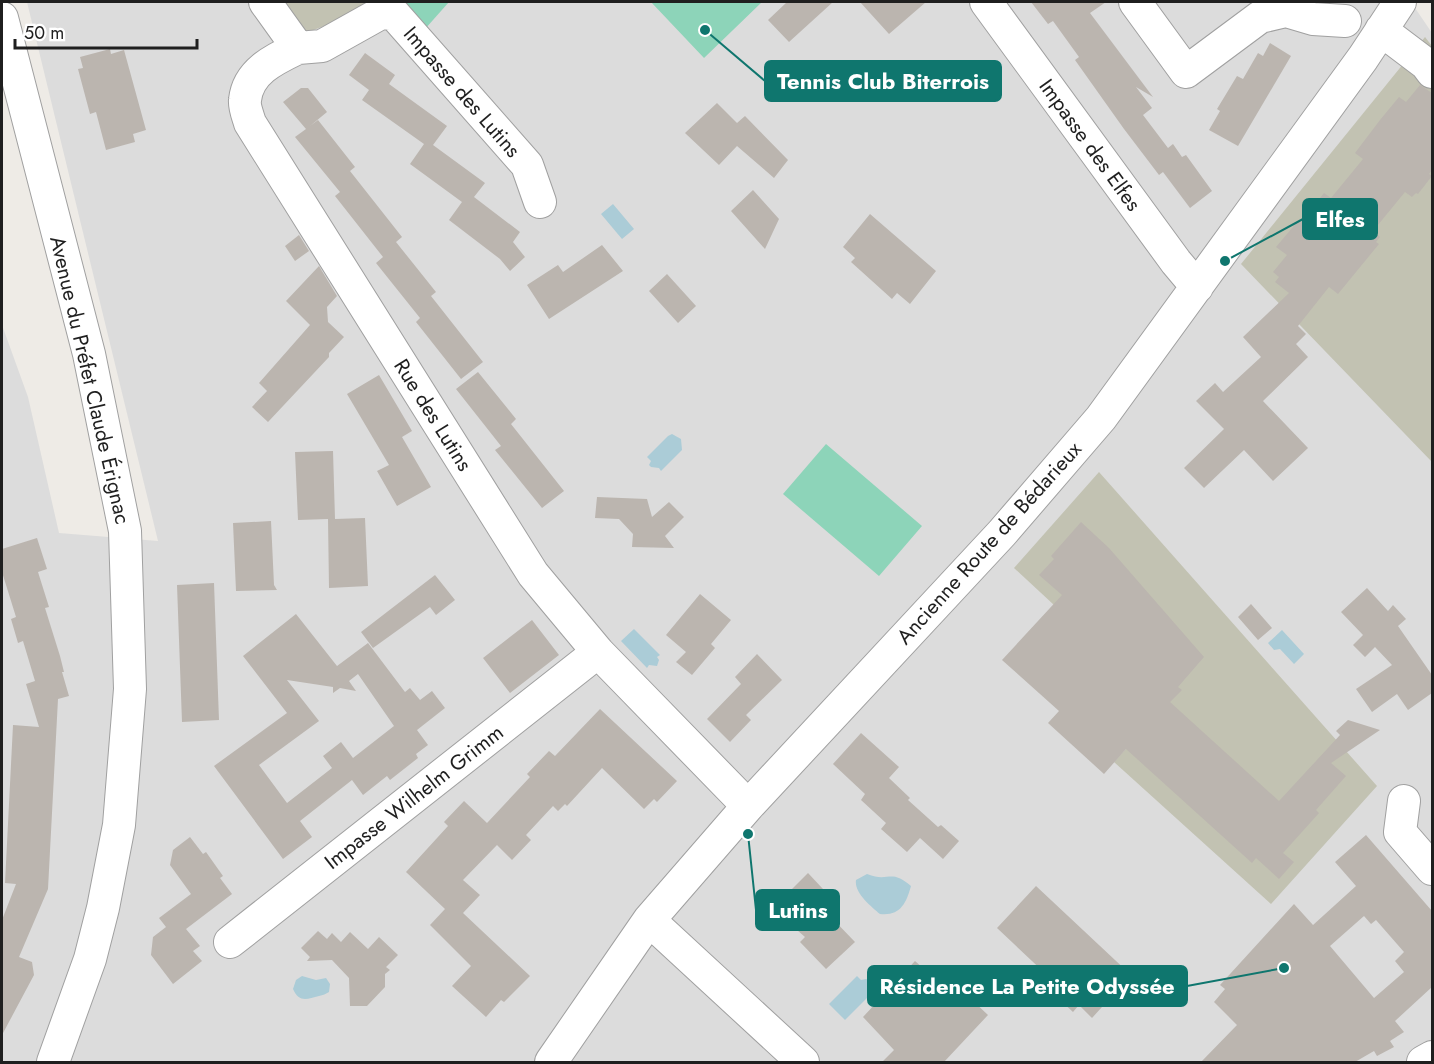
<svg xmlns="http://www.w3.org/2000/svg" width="1434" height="1064" font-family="Jost,sans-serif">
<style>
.residential{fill:#dcdcdc}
.construction{fill:#c2c2b2}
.pitch{fill:#8dd4b9}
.water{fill:#abccd7}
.building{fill:#bbb5af;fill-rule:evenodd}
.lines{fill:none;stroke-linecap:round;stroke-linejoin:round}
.minor-casing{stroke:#a0a0a0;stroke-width:34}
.minor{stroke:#fff;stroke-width:32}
.labels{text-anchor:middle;stroke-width:4.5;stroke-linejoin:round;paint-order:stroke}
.street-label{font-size:21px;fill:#1f1f1f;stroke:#fff}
.leader{fill:none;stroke:#0f766e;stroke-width:2}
.callout-dot{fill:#0f766e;stroke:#fff;stroke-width:2}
.callout{fill:#0f766e;stroke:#0f766e;stroke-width:2}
.callout-label{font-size:22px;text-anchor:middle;font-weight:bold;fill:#fff}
</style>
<rect width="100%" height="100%" fill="#eeebe6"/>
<path class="residential" d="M27 2H1411L1432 33V1062H2V325L28 397 59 533 158 541Z"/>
<path class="construction" d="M280 2H376L358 13 303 34Z
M1425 37 1432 46V462L1241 264Z
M1099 472 1377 786 1271 904 1114 762 1164 707 1014 568Z"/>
<path class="pitch" d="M404 2H449L425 29Z
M651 2H762L704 58Z
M826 444 922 526 879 576 783 494Z"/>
<path class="water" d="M613 204 634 229 622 239 601 214Z
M672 434 681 439 682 450 661 471 659 468 651 467 649 465 651 461 647 457 668 436Z
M634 629 660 655 657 657 659 660 657 666 649 665 647 668 621 641Z
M1282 630 1304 654 1294 664 1280 649 1274 650 1268 643Z
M867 874C889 883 890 868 911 886 906 904 900 916 880 914 871 906 854 893 856 880Z
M302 976 316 980 326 978 330 984 329 992C326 994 323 995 319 996 307 999 299 1003 293 989L296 980Z
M857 976 861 980 866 979 870 981V989L873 992 845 1020 829 1004Z"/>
<path class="building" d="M787 2H833L789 42 768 20Z
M860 2H926L889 34Z
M1031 2H1106L1090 13 1153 97 1136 87 1152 108 1143 115 1168 148 1173 144 1182 157 1186 155 1212 191 1190 208 1163 172 1159 175 1124 129 1075 60 1079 57 1053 21 1048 24Z
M1270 43 1291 56 1238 146 1209 130 1220 111 1217 109 1237 76 1243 79 1258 53 1263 56Z
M110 49 111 54 124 50 146 130 133 134 135 142 106 150 96 112 90 114 78 69 83 68 80 57Z
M365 53 395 75 389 84 447 126 433 145 485 183 474 197 520 232 513 242 525 257 510 271 500 259 449 220 462 202 410 164 424 144 362 100 369 90 349 75Z
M1420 85 1432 93V170L1429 174 1432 176 1418 194 1416 193 1412 197 1405 192 1373 231 1380 237 1376 242 1379 244 1338 294 1329 287 1298 326 1306 334 1296 344 1308 357 1263 401 1308 448 1273 481 1244 450 1204 488 1184 468 1224 429 1196 401 1215 383 1223 392 1261 357 1243 337 1289 293 1275 282 1279 277 1273 272 1287 255 1276 247 1298 221 1300 223 1324 193 1331 198 1363 159 1355 153 1380 120 1399 97 1406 102Z
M301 88H308L327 112 310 126 318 120 355 167 350 171 402 237 396 242 436 292 431 296 483 362 461 379 416 322 420 318 376 263 383 257 335 196 340 192 295 137 306 129 283 102Z
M717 103 737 123 745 116 788 160 774 178 737 146 719 165 685 133Z
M753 190 779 219 765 249 731 211Z
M870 214 936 271 910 304 897 293 892 299 851 262 855 258 843 247Z
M299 235 309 251 295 261 285 246Z
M602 245 623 271 549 319 527 285 558 265 563 272Z
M319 266 337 296 327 307 328 322 344 337 329 353V357L268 422 252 407 267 391 259 383 310 325 286 301Z
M667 274 696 306 678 323 649 291Z
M478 372 516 419 511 424 564 491 542 508 495 450 501 446 456 389Z
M379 375 412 431 402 437 431 487 397 506 377 471 389 465 347 394Z
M333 451 335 519 365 518 368 586 329 588 328 519 298 520 295 452Z
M597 497 647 499 652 517 669 502 684 517 665 536 674 548 632 547 633 534 619 519 595 518Z
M271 521 274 585 277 590 236 591 233 523Z
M1081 522 1109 548 1204 657 1178 687 1182 690 1170 702 1279 801 1340 735 1336 731 1348 720 1380 730 1331 763 1346 776 1316 810 1319 813 1283 853 1294 862 1279 879 1256 858 1252 863 1126 749 1104 774 1048 723 1059 711 1002 660 1062 595 1039 575 1054 559 1051 556Z
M37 538 47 569 38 572 49 607 45 608 60 656 64 672H62L69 696 58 699 48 889 19 957 32 962 34 975 2 1035V920L16 884 5 883 13 725 39 727 26 684 35 681 23 641 18 643 11 619 16 617 2 572V549Z
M435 575 455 600 436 615 430 607 373 648 361 632Z
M214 583 219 720 182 722 177 585Z
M1367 588 1388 611 1393 605 1406 619 1398 626 1432 675V693L1408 710 1397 694 1372 712 1356 689 1392 665 1375 647 1365 657 1353 645 1363 635 1341 612Z
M700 594 731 620 711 644 715 648 692 675 676 662 686 652 666 635Z
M1251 604 1272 628 1258 640 1238 617Z
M296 614 337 666 368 643 405 692 410 688 420 700 432 691 445 708 417 730 428 745 416 754 418 758 390 780 387 776 363 795 352 780 300 821 312 837 283 859 214 766 287 713 243 656ZM358 674 394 726 353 758 341 742 323 756 332 768 287 803 259 765 319 721 287 680 333 687V693L340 688 356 691 349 681Z
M532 620 559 655 510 693 483 658Z
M757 654 782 680 746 715 751 720 730 742 707 719 741 684 735 677Z
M600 709 677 781 657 802 654 799 644 809 602 768 567 806 565 804 558 811 553 806 526 835 531 840 512 860 497 845 463 880 480 895 463 913 530 976 504 1002 501 1000 486 1017 452 986 471 966 430 925 445 909 406 872 448 826 444 822 464 801 487 823 530 777 527 774 549 751 555 756Z
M861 733 899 767 889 778 910 798 908 800 938 827 941 825 959 841 943 859 920 838 907 852 881 829 886 823 861 800 865 794 833 764Z
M1366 835 1432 911V987L1395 1021 1404 1032 1390 1041 1394 1047 1377 1056 1374 1051 1355 1062H1201L1237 1025 1214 1002 1225 989 1220 985 1294 904 1313 925 1356 886 1335 862ZM1364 916 1371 924 1376 920 1404 952 1395 961 1404 972 1374 998 1330 946Z
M190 837 203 854 206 852 223 876 220 878 232 894 186 929 200 946 193 951 202 961 173 984 151 955 153 937 166 927 159 918 191 894 170 865 173 850Z
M808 873 838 905 829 915 855 942 826 969 800 942 805 937 797 930 805 923 782 899Z
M1036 886 1131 975 1092 1018 1079 1005 1073 1012 1043 984 1049 977 997 928Z
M318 931 327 939 332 933 341 942 350 932 368 949 379 937 398 955 386 967 390 970 385 974V987L367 1006H350L349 978 332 960 307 961 310 957 301 948Z
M915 961 949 991 955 984 988 1015 944 1062H882L894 1050 863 1017Z"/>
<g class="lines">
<defs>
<path id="minor" d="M265 2 298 48C275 59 248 71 245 100 244 107 248 116 250 123L533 574 598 652 748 806
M986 2 1176 262 1197 287
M1135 2 1186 72 1260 17 1286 11 1313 19 1345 21
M2 18 89 354 125 531 130 689 119 825 103 908 90 959 53 1062
M1381 30 1426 64 1432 72
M298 48 322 46 381 13 394 14 527 165 540 202
M1404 801 1400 832 1432 869
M649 920 803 1062
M230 942 598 652
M551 1062 649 920 748 806 1002 533 1101 418 1363 58 1400 2
M1423 1062 1432 1057"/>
</defs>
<use href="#minor" class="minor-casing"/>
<use href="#minor" class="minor"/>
</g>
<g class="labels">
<g class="street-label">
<text transform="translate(462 92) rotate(49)" y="7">Impasse des Lutins</text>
<text transform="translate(1090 145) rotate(54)" y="7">Impasse des Elfes</text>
<text transform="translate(90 380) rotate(77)" y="7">Avenue du Préfet Claude Érignac</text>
<text transform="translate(433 415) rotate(58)" y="7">Rue des Lutins</text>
<text transform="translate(989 543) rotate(-48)" y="7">Ancienne Route de Bédarieux</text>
<text transform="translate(414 797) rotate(-38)" y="7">Impasse Wilhelm Grimm</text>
</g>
</g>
<path class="leader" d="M705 30L765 81M1225 261L1303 219M748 834L756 910M1284 968L1187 986"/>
<g class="callout-dot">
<circle cx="705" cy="30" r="6"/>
<circle cx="1225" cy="261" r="6"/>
<circle cx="748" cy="834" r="6"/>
<circle cx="1284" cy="968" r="6"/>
</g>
<g class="callout">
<rect x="765" y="61" width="236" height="40" rx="6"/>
<rect x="1303" y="199" width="74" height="40" rx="6"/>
<rect x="756" y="890" width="83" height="40" rx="6"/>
<rect x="868" y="966" width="319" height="40" rx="6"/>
</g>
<g class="callout-label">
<text x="883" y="89">Tennis Club Biterrois</text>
<text x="1340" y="227">Elfes</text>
<text x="798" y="918">Lutins</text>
<text x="1027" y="994">Résidence La Petite Odyssée</text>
</g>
<rect width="1434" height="1064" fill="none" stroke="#1f1f1f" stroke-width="6"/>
<path d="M15 39v9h182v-9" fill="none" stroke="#1f1f1f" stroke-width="3"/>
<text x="24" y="39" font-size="18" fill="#1f1f1f" stroke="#ffffff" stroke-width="4.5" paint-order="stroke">50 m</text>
</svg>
